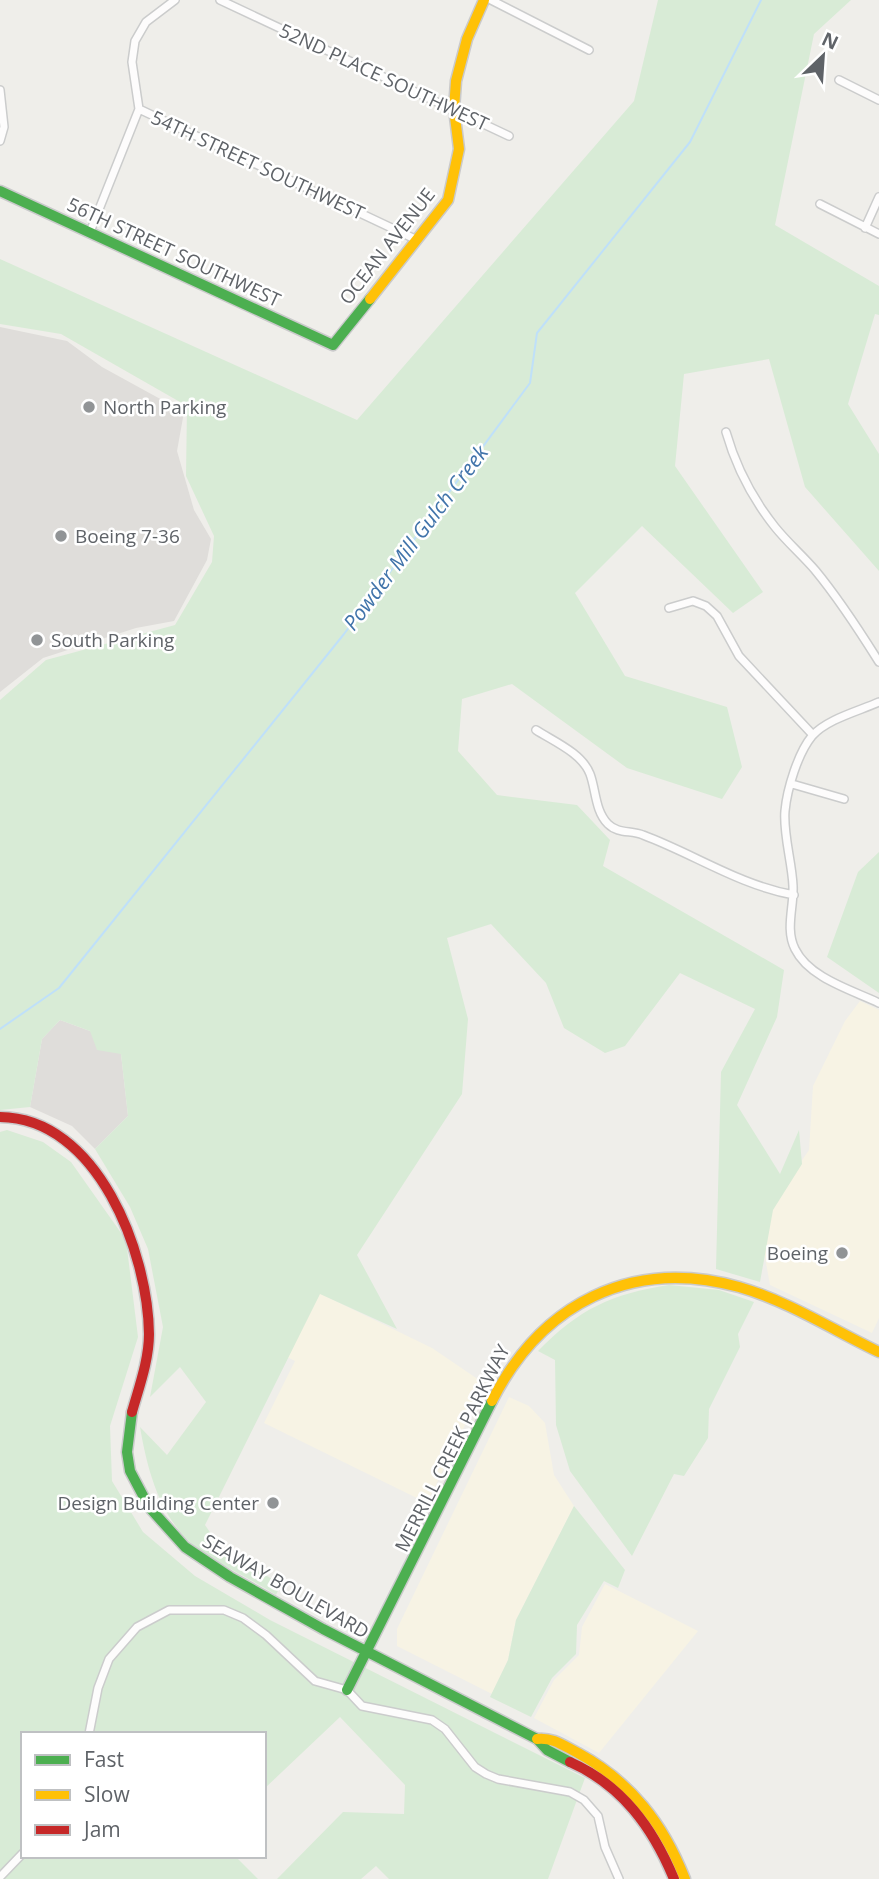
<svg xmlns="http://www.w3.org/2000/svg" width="879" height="1879" font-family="'Open Sans',sans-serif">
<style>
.commercial{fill:#f7f3e4}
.industrial{fill:#dfddda}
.green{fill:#d8ebd6}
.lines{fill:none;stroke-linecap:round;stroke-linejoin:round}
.stream{stroke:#bfe0f9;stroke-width:2}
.street-casing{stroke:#cbcccc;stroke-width:10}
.fast-casing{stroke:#cacacb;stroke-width:13}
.slow-casing{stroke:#cacacb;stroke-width:13}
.jam-casing{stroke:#cacacb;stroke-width:13}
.street{stroke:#fdfcfc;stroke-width:7}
.fast{stroke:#4caf50;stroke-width:10}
.slow{stroke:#ffc107;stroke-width:10}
.jam{stroke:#c62828;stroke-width:10}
.poi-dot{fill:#919496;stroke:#fff;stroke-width:2.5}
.labels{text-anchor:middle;stroke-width:5;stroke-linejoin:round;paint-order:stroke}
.street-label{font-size:19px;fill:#5f6368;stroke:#fff}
.poi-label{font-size:19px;fill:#5f6368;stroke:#fff;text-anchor:start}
.water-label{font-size:21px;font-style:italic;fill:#4174aa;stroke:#fff}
</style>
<rect width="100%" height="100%" fill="#efeeea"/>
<path class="commercial" d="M860 1001 879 1010V1318L872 1333 770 1285 759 1224 809 1150 813 1086 845 1021Z
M319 1293 432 1348 485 1384 427 1503 264 1423 295 1361 287 1357Z
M509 1397 529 1406 545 1423 554 1475 574 1506 516 1620 508 1660 492 1694 397 1646V1629Z
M605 1584 698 1631 599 1753 534 1718 554 1680 579 1655 582 1627Z"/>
<path class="industrial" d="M0 327 67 341 102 367 184 412 177 451 194 510 211 539 207 560 174 621 136 628 43 658 0 692Z
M60 1020 90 1031 121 1054 128 1116 95 1149 72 1126 30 1107 42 1039Z"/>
<path class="green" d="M658 0H851L814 34 775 225 879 286V315L875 314 848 404 879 454V571L805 487 769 359 684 374 675 466 763 592 733 613 642 526 575 593 625 676 727 707 742 767 722 799 627 768 512 684 462 699 458 751 497 795 577 805 610 840 603 866 784 970 777 1017 737 1105 780 1174 799 1130 802 1164 773 1210 760 1282 716 1269 721 1072 755 1009 680 973 625 1046 605 1053 564 1028 546 983 491 924 447 938 468 1019 462 1094 357 1255 397 1329 320 1294 205 1525 223 1551 281 1584 276 1595C250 1578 216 1564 192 1544 159 1515 147 1468 140 1427L167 1455 206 1402 180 1367 150 1397 163 1327 148 1249 130 1207 95 1149 128 1116 121 1054 97 1050 90 1031 60 1020 42 1039 30 1107 0 1110V700L46 660 175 625 212 562 214 536 186 476 187 406 61 334 0 324V259L357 420 634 101Z
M879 852V993L827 957 858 872Z
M7 1130 43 1142 71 1162 126 1240 138 1337 110 1426 112 1481 143 1532 195 1576 270 1620 585 1778 548 1879H389L376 1866 361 1879H277L343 1812 404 1814 405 1785 340 1717 264 1789V1734H23V1856H235L258 1879H0V1132Z
M669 1285 719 1290 754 1302 738 1334 740 1347 709 1409 708 1438 684 1476 674 1474 632 1556 570 1471 556 1425 555 1360 538 1351C579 1309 611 1294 669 1285Z
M574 1506 625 1570 618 1588 604 1581 577 1625 576 1654 552 1678 531 1717 490 1697 508 1660 516 1620Z"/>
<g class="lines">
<path class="stream" d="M0 1029 59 988 344 634 530 383 537 333 690 142 761 0"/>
<defs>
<path id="street" d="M220 0 509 136
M491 0 589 50
M839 80 879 100
M0 90 4 127 0 141
M139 109 415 239
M820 204 879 234
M865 228 879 197
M90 232 139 109 132 62 135 41 146 22 175 0
M726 432C736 467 752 498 775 527 787 542 802 555 815 570 839 599 859 630 879 662
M669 608 693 601 706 606 717 616 739 656 813 735
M879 702C859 711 827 719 812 736 798 753 787 789 785 811 783 834 792 862 793 886 794 907 785 929 795 949 809 978 852 990 879 1003
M536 730C553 741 582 753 590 774 596 790 595 811 608 824 618 834 631 830 643 835 694 854 739 885 794 895
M792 784 844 799
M89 1734 98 1688 109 1659 137 1627 169 1610H224L243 1618 266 1635 315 1681 347 1690 362 1706 432 1720 445 1729 475 1767 486 1774 498 1779 570 1792 584 1800 598 1816 605 1847 619 1879
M0 1877 23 1853"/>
<path id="fast" d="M0 191 333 345 370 299
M132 1412 127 1452 130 1471 149 1507 185 1547 230 1577 323 1629 537 1739 547 1750 570 1762
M347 1690 492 1401"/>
<path id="slow" d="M370 299 448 200 459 149 454 109 456 81 467 39 484 0
M492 1401C541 1304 631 1257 739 1287 788 1301 833 1330 879 1352
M537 1739C553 1737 564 1746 578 1753 631 1782 663 1823 685 1879"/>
<path id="jam" d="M0 1117C98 1118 148 1253 149 1334 149 1360 139 1387 132 1412
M570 1762C622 1785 653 1828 674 1879"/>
</defs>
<use href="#street" class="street-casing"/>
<use href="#fast" class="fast-casing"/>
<use href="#slow" class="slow-casing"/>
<use href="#jam" class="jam-casing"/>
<use href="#street" class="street"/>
<use href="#fast" class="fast"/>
<use href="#slow" class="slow"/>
<use href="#jam" class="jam"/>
</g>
<g class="poi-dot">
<circle cx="89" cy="407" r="7"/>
<circle cx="61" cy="536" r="7"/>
<circle cx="37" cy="640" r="7"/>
<circle cx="842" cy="1253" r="7"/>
<circle cx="273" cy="1503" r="7"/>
</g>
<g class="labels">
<g class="street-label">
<text transform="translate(384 77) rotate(25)" y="7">52ND PLACE SOUTHWEST</text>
<text transform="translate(258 165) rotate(25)" y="7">54TH STREET SOUTHWEST</text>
<text transform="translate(387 246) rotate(-52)" y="7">OCEAN AVENUE</text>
<text transform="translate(174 252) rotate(25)" y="7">56TH STREET SOUTHWEST</text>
<text transform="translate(452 1448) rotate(-63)" y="7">MERRILL CREEK PARKWAY</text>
<text transform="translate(286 1586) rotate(30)" y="7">SEAWAY BOULEVARD</text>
</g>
<g class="poi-label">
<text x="103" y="414">North Parking</text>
<text x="75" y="543">Boeing 7-36</text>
<text x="51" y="647">South Parking</text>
<text x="828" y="1260" text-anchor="end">Boeing</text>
<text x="259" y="1510" text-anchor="end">Design Building Center</text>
</g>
<g class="water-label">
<text transform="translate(416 538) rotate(-53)" y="7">Powder Mill Gulch Creek</text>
</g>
</g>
<rect x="21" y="1732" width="245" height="126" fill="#ffffff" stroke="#bfc1c3" stroke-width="2"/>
<rect x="35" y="1755" width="35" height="10" fill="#4caf50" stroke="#bfc1c3" stroke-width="2"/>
<text x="84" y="1767" font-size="21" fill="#5f6368">Fast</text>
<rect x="35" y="1790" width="35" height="10" fill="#ffc107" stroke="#bfc1c3" stroke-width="2"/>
<text x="84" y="1802" font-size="21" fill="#5f6368">Slow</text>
<rect x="35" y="1825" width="35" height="10" fill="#c62828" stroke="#bfc1c3" stroke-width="2"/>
<text x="84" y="1837" font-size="21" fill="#5f6368">Jam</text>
<g transform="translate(823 56) rotate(25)" stroke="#ffffff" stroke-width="5" paint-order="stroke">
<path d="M0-5L12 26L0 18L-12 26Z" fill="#5f6368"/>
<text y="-10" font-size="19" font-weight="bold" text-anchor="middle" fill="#5f6368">N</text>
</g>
</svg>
